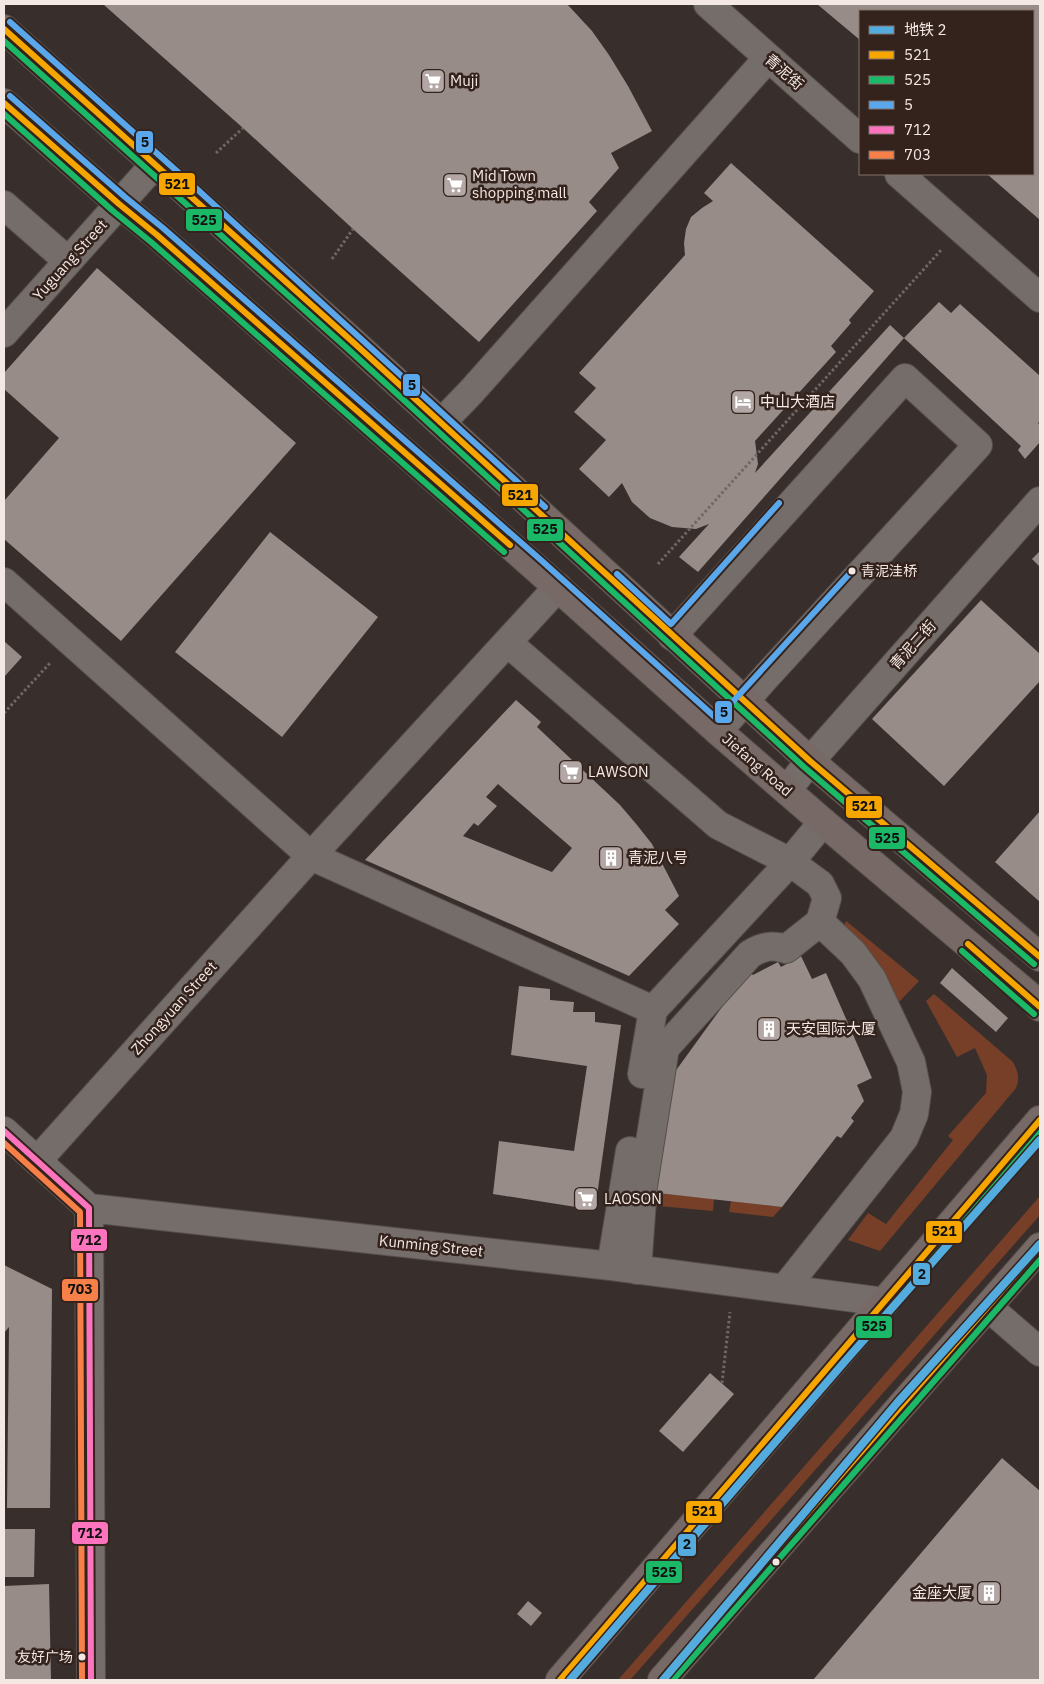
<svg xmlns="http://www.w3.org/2000/svg" width="1044" height="1684" font-family="'IBM Plex Sans','Noto Sans SC',sans-serif">
<style>
.green{fill:#783f28}
.building{fill:#988c88;fill-rule:evenodd}
.lines{fill:none;stroke-linecap:round;stroke-linejoin:round}
.minor-casing{stroke:#564e4b;stroke-width:30}
.major-casing{stroke:#564e4b;stroke-width:30}
.path{stroke:#6f6865;stroke-width:3;stroke-dasharray:2.5 2.5;stroke-linecap:butt}
.minor{stroke:#746d6a;stroke-width:28}
.major{stroke:#776a66;stroke-width:28}
.bus-1-casing{stroke:#34231d;stroke-width:10}
.bus-2-casing{stroke:#34231d;stroke-width:10}
.bus-3-casing{stroke:#34231d;stroke-width:10}
.bus-4-casing{stroke:#34231d;stroke-width:10}
.bus-5-casing{stroke:#34231d;stroke-width:10}
.bus-1{stroke:#f7a600;stroke-width:6}
.bus-2{stroke:#1ab867;stroke-width:6}
.bus-3{stroke:#5aa8eb;stroke-width:6}
.bus-4{stroke:#fc73be;stroke-width:6}
.bus-5{stroke:#f78048;stroke-width:6}
.metro-1-casing{stroke:#34231d;stroke-width:11}
.metro-1{stroke:#53abde;stroke-width:8}
.bus-dot{fill:#f4e8e4;stroke:#34231d;stroke-width:2}
.labels{text-anchor:middle;stroke-width:5;stroke-linejoin:round;paint-order:stroke}
.bus-label{font-size:14px;fill:#f4e8e4;stroke:#34231d;text-anchor:start}
.street-label{font-size:15px;fill:#f4e8e4;stroke:#34231d}
.poi-label{font-size:15px;fill:#f4e8e4;stroke:#34231d;text-anchor:start}
.line-badge{stroke:#34231d;stroke-width:2}
.pale-badge-label{font-size:14px;text-anchor:middle;font-weight:bold;fill:#111}
</style>
<rect width="100%" height="100%" fill="#382f2c"/>
<path class="green" d="M846 921 919 981 898 1003 840 934Z
M934 994 1013 1062C1018 1072 1020 1078 1016 1088L880 1251 848 1240 868 1213 886 1224 953 1140 948 1136 986 1093 987 1075 975 1048 957 1057 926 1001Z
M649 1192 714 1199 713 1211 648 1205Z
M1040 1196V1215L630 1680H618Z
M731 1201 782 1207 773 1217 729 1212Z"/>
<path class="building" d="M105 4H567L592 31 609 55 628 86 652 131 611 153 619 168 589 202 597 211 479 342 353 229 243 128 104 5Z
M817 4H1040V220L987 174H1033V11H860V40Z
M731 163 874 291 849 320 851 323 831 346 836 352 755 441 758 464 755 473 890 325 904 338 698 572 679 557 709 524 696 529 672 527 650 518 632 502 622 483 609 497 579 469 606 440 574 412 596 388 579 373 685 255 684 243 686 229 691 217 702 208 713 201 704 193Z
M97 268 296 443 121 641 4 539V501L59 438 4 389V373Z
M939 302 951 313 960 304 1040 376V421L1038 423 1040 425V442L1025 459 1018 450 1021 446 904 338Z
M270 532 378 617 282 737 175 652Z
M1040 551V567L1032 559Z
M981 600 1040 654V681L944 786 872 719Z
M4 641 22 657 4 677Z
M516 700 541 722 537 727 620 805 637 825 652 844 679 896 665 910 679 924 629 976 365 860ZM498 784 572 848 552 872 463 836 474 823 478 826 497 806 486 797Z
M1040 811V902L995 862Z
M801 956 812 979 826 973 872 1078 857 1085 864 1101 851 1118 854 1121 841 1138 837 1136 782 1207 649 1192 669 1110 674 1083 669 1080 748 971 753 975 778 962 781 967Z
M952 968 1008 1018 996 1032 940 983Z
M519 986 550 989V1000L574 1002 573 1012H595V1022L621 1025 595 1210 493 1194 499 1141 574 1151 587 1066 511 1055Z
M4 1265 52 1289 50 1508H7L9 1327 4 1333Z
M710 1373 734 1394 683 1452 659 1431Z
M1002 1458 1040 1491V1680H813Z
M4 1529H35L34 1577H4Z
M49 1584 51 1680H4V1586Z
M528 1601 542 1613 531 1626 517 1614Z"/>
<g class="lines">
<defs>
<path id="minor" d="M708 4 860 139
M899 174 1040 298
M4 205 68 261
M4 333 155 164
M441 423 471 392 768 58
M4 582 311 856 653 1010
M672 636 905 378 978 445 765 678 718 731
M508 643 718 825 790 862 820 884 827 898 820 922
M787 790 810 761 1040 501
M642 1074 653 1010 790 862 823 822
M4 1131 89 1208 611 1266 885 1302
M37 1161 311 856 558 587
M89 1208 91 1680
M611 1266 630 1151
M637 1270 643 1186 665 1048 750 954C762 947 772 944 786 949L820 922 853 953 872 979 911 1062 917 1092 914 1114 904 1138 785 1288
M988 1307 1040 1352"/>
<path id="major" d="M4 29 354 343 810 761 1040 957
M4 103 119 204 157 235 536 568 718 731 823 822 1033 999 1040 1007
M560 1680 1040 1120
M662 1680 1040 1247"/>
</defs>
<use href="#minor" class="minor-casing"/>
<use href="#major" class="major-casing"/>
<path class="path" d="M216 153 243 128
M332 259 353 229
M658 564 942 249
M4 713 51 662
M722 1383 730 1312"/>
<use href="#minor" class="minor"/>
<use href="#major" class="major"/>
<defs>
<path id="bus-1" d="M4 29 354 343 810 761 1040 957
M4 103 119 204 157 235 510 545
M968 944 1040 1007
M560 1680 1040 1120
M662 1680 1040 1247"/>
<path id="bus-2" d="M4 41 348 349 804 767 1034 964
M4 114 113 211 151 242 504 552
M962 951 1034 1014
M571 1680 1040 1133
M673 1680 1040 1260"/>
<path id="bus-3" d="M10 22 198 190 545 507
M10 96 125 197 163 228 542 561 717 719 852 571
M617 574 671 624 779 503"/>
<path id="bus-4" d="M4 1131 89 1208 91 1680"/>
<path id="bus-5" d="M4 1143 80 1212 82 1680"/>
</defs>
<use href="#bus-1" class="bus-1-casing"/>
<use href="#bus-2" class="bus-2-casing"/>
<use href="#bus-3" class="bus-3-casing"/>
<use href="#bus-4" class="bus-4-casing"/>
<use href="#bus-5" class="bus-5-casing"/>
<use href="#bus-1" class="bus-1"/>
<use href="#bus-2" class="bus-2"/>
<use href="#bus-3" class="bus-3"/>
<use href="#bus-4" class="bus-4"/>
<use href="#bus-5" class="bus-5"/>
<defs>
<path id="metro-1" d="M570 1680 847 1359 1040 1140
M663 1680 897 1403 1040 1244"/>
</defs>
<use href="#metro-1" class="metro-1-casing"/>
<use href="#metro-1" class="metro-1"/>
</g>
<defs>
<symbol id="supermarket-square" viewBox="-11 -11 22 22"><rect x="-9" y="-9" width="18" height="18" rx="4" fill="#b2a7a4" stroke="#34231d"/><path d="M-6-5.5h2.5l.6 2H6L4.5 2H-2.5L-4.4-4H-6ZM-1.5 3.2a1.3 1.3 0 1 0 .1 0ZM3 3.2a1.3 1.3 0 1 0 .1 0Z" fill="#fff"/></symbol>
<symbol id="hotel-square" viewBox="-11 -11 22 22"><rect x="-9" y="-9" width="18" height="18" rx="4" fill="#b2a7a4" stroke="#34231d"/><path d="M-6-4.5h1.5V1H6V5H4.5V3h-9V5H-6ZM-4 0a1.8 1.8 0 1 1 3.6 0ZM.5 0V-2.5h3Q6-2.5 6 0Z" fill="#fff"/></symbol>
<symbol id="building-square" viewBox="-11 -11 22 22"><rect x="-9" y="-9" width="18" height="18" rx="4" fill="#b2a7a4" stroke="#34231d"/><path d="M-4-6H4V6H1V3H-1V6H-4ZM-2.5-4.3h1.7v1.8h-1.7ZM.8-4.3h1.7v1.8H.8ZM-2.5-1h1.7V.8h-1.7ZM.8-1h1.7V.8H.8Z" fill="#fff"/></symbol>
</defs>
<g fill-rule="evenodd">
<use href="#supermarket-square" x="419" y="67" width="28" height="28"/>
<use href="#supermarket-square" x="441" y="171" width="28" height="28"/>
<use href="#hotel-square" x="729" y="388" width="28" height="28"/>
<use href="#supermarket-square" x="557" y="758" width="28" height="28"/>
<use href="#building-square" x="597" y="844" width="28" height="28"/>
<use href="#building-square" x="755" y="1015" width="28" height="28"/>
<use href="#supermarket-square" x="572" y="1185" width="28" height="28"/>
<use href="#building-square" x="975" y="1579" width="28" height="28"/>
</g>
<g class="bus-dot">
<circle cx="852" cy="571" r="4.5"/>
<circle cx="776" cy="1562" r="4.5"/>
<circle cx="82" cy="1657" r="4.5"/>
</g>
<g class="labels">
<g class="bus-label">
<text x="861" y="576">青泥洼桥</text>
<text x="73" y="1662" text-anchor="end">友好广场</text>
</g>
<g class="street-label">
<text transform="translate(784 72) rotate(41)" y="5">青泥街</text>
<text transform="translate(70 260) rotate(-48)" y="5">Yuguang Street</text>
<text transform="translate(913 645) rotate(-48)" y="5">青泥二街</text>
<text transform="translate(757 765) rotate(41)" y="5">Jiefang Road</text>
<text transform="translate(174 1008) rotate(-48)" y="5">Zhongyuan Street</text>
<text transform="translate(431 1246) rotate(6)" y="5">Kunming Street</text>
</g>
<g class="poi-label">
<text x="450" y="86">Muji</text>
<text x="472" y="181">Mid Town<tspan x="472" dy="17">shopping mall</tspan></text>
<text x="760" y="407">中山大酒店</text>
<text x="588" y="777">LAWSON</text>
<text x="628" y="863">青泥八号</text>
<text x="786" y="1034">天安国际大厦</text>
<text x="604" y="1204">LAOSON</text>
<text x="972" y="1598" text-anchor="end">金座大厦</text>
</g>
</g>
<g class="line-badge">
<rect x="135" y="130" width="19" height="24" rx="5" fill="#5aa8eb"/>
<rect x="158" y="172" width="38" height="24" rx="5" fill="#f7a600"/>
<rect x="185" y="208" width="38" height="24" rx="5" fill="#1ab867"/>
<rect x="402" y="373" width="19" height="24" rx="5" fill="#5aa8eb"/>
<rect x="501" y="483" width="38" height="24" rx="5" fill="#f7a600"/>
<rect x="526" y="518" width="38" height="24" rx="5" fill="#1ab867"/>
<rect x="714" y="700" width="19" height="24" rx="5" fill="#5aa8eb"/>
<rect x="845" y="795" width="38" height="24" rx="5" fill="#f7a600"/>
<rect x="868" y="826" width="38" height="24" rx="5" fill="#1ab867"/>
<rect x="925" y="1220" width="38" height="24" rx="5" fill="#f7a600"/>
<rect x="70" y="1228" width="38" height="24" rx="5" fill="#fc73be"/>
<rect x="912" y="1262" width="19" height="24" rx="5" fill="#53abde"/>
<rect x="61" y="1278" width="38" height="24" rx="5" fill="#f78048"/>
<rect x="855" y="1315" width="38" height="24" rx="5" fill="#1ab867"/>
<rect x="685" y="1500" width="38" height="24" rx="5" fill="#f7a600"/>
<rect x="71" y="1521" width="38" height="24" rx="5" fill="#fc73be"/>
<rect x="677" y="1533" width="20" height="24" rx="5" fill="#53abde"/>
<rect x="645" y="1560" width="38" height="24" rx="5" fill="#1ab867"/>
</g>
<g class="pale-badge-label">
<text x="145" y="147">5</text>
<text x="177" y="189">521</text>
<text x="204" y="225">525</text>
<text x="412" y="390">5</text>
<text x="520" y="500">521</text>
<text x="545" y="534">525</text>
<text x="724" y="717">5</text>
<text x="864" y="811">521</text>
<text x="887" y="843">525</text>
<text x="944" y="1236">521</text>
<text x="89" y="1245">712</text>
<text x="922" y="1279">2</text>
<text x="80" y="1294">703</text>
<text x="874" y="1331">525</text>
<text x="704" y="1516">521</text>
<text x="90" y="1538">712</text>
<text x="687" y="1549">2</text>
<text x="664" y="1577">525</text>
</g>
<rect width="1044" height="1684" fill="none" stroke="#f4e8e4" stroke-width="10"/>
<rect x="859" y="10" width="175" height="165" fill="#34231d" stroke="#81726d"/>
<rect x="869" y="26" width="25" height="8" fill="#53abde" stroke="#81726d"/>
<text x="904" y="35" font-size="15" fill="#f4e8e4">地铁 2</text>
<rect x="869" y="51" width="25" height="8" fill="#f7a600" stroke="#81726d"/>
<text x="904" y="60" font-size="15" fill="#f4e8e4">521</text>
<rect x="869" y="76" width="25" height="8" fill="#1ab867" stroke="#81726d"/>
<text x="904" y="85" font-size="15" fill="#f4e8e4">525</text>
<rect x="869" y="101" width="25" height="8" fill="#5aa8eb" stroke="#81726d"/>
<text x="904" y="110" font-size="15" fill="#f4e8e4">5</text>
<rect x="869" y="126" width="25" height="8" fill="#fc73be" stroke="#81726d"/>
<text x="904" y="135" font-size="15" fill="#f4e8e4">712</text>
<rect x="869" y="151" width="25" height="8" fill="#f78048" stroke="#81726d"/>
<text x="904" y="160" font-size="15" fill="#f4e8e4">703</text>
</svg>
